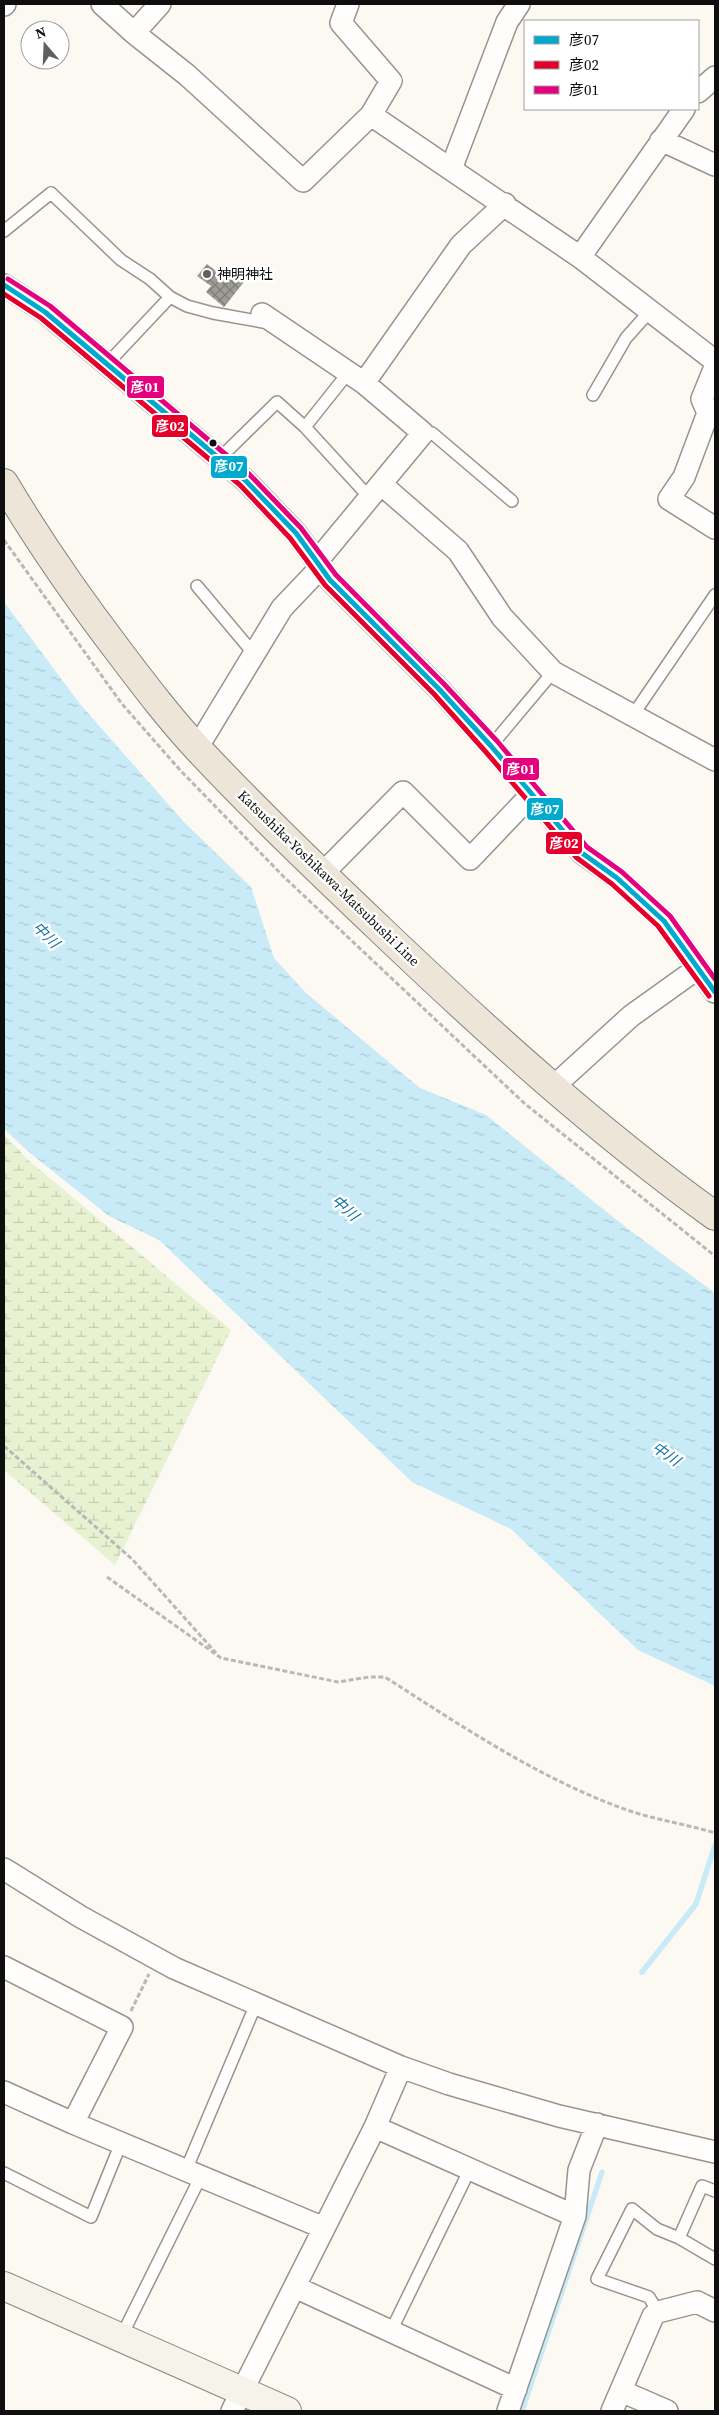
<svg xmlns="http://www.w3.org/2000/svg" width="719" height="2415" font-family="'Source Serif 4','Noto Sans JP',serif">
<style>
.wetland{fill:url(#wetland-marsh)}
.water{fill:url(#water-ripples)}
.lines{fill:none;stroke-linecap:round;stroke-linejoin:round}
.stream{stroke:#c8ebf7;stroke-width:5.5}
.building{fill:url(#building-cross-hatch)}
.lane-casing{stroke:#959491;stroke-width:14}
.street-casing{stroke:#959491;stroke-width:24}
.secondary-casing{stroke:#8c8a87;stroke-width:30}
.primary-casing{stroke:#82817e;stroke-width:30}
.path{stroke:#b8b8b6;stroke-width:3;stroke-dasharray:5 2.5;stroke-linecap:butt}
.lane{stroke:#fffefd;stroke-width:11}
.street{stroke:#fffefd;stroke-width:21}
.secondary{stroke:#f5f3ea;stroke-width:28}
.primary{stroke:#ede6d8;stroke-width:28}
.bus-1-casing{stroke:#fff;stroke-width:9}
.bus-2-casing{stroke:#fff;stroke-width:9}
.bus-3-casing{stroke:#fff;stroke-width:9}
.bus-1{stroke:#00a9ce;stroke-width:5}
.bus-2{stroke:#e4002b;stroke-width:5}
.bus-3{stroke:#e5007d;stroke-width:5}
.poi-dot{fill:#61605e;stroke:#fff;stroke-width:2}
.bus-dot{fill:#0e0e0e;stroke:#fff;stroke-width:2}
.labels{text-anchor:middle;stroke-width:5;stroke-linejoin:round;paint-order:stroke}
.poi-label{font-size:14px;fill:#0e0e0e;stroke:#fff;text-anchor:start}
.street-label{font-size:14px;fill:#0e0e0e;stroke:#fff}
.water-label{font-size:15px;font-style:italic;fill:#1174a5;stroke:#fff}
.line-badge{stroke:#fff;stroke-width:2}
.badge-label{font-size:14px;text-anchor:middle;font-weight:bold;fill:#fff}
</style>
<defs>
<pattern id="wetland-marsh" width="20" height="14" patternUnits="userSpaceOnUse" patternTransform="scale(1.25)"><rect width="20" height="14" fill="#e8f1d1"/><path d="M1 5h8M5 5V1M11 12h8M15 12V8" fill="none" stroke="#c6cdb2"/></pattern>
<pattern id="water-ripples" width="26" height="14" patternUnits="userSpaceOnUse" patternTransform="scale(1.25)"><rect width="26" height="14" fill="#c8ebf7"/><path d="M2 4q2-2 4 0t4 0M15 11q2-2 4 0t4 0" fill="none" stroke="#abc8d3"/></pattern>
<pattern id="building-cross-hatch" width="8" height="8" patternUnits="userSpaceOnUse" patternTransform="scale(1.25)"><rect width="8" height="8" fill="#9f9c98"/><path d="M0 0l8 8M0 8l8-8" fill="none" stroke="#807e7a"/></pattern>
</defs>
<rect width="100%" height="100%" fill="#fcf9f2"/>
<path class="wetland" d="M4 1134 27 1159 231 1330 115 1565 4 1470Z"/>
<path class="water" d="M4 602 80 704 183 821 251 887 274 958 306 993 420 1088 486 1115 628 1229 715 1293V1686L638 1650 511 1529 412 1482 159 1240 109 1216 30 1153 4 1129Z"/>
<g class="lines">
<path class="stream" d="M642 1972 696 1904 715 1845
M522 2411 602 2172"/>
</g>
<path class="building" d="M207 264 220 274 226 268 244 282 224 307 206 292 211 286 197 276Z"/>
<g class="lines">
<defs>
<path id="lane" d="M4 231 51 193 121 260 150 279 170 297 187 306 213 313 263 322
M106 365 170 297
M344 378 305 427 369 497
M593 395 626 338 650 311
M423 433H432L512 501
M220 458 277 402 305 427
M197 586 254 654
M633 715 715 595
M491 746 553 672
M186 2170 256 2004
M4 2173 91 2217 121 2143
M679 2238 702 2186 715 2191
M658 2312 649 2297 597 2279 632 2209 657 2229 679 2238 715 2259
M391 2331 470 2169
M121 2337 201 2176"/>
<path id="street" d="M102 4 134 33 187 75 303 181 371 115 391 81 341 23 348 4
M4 5 5 4
M134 33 160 4
M698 92 715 77
M371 115 580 257 715 361
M661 140 715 165
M451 169 507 22 519 4
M580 257 684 109
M4 285 45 312 245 480 296 533 330 580 439 689 491 746 582 853 617 878 664 921 715 992
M262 314 364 383
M715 367 702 399 708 413 684 477 669 499 715 528
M381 484 458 551 502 617 553 672 715 760
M318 560 423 433 364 383 461 245 505 204
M197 748 282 608 321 567
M322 874 403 792 470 859 532 794
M552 1088 631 1016 698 968
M4 1869 81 1917 174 1968 401 2067 449 2084 559 2116 715 2152
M4 1967 122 2027 73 2123
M4 2092 73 2123 324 2228
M375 2127 575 2216
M295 2287 516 2389
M621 2391 667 2411
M232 2411 375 2127 401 2067
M508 2411 575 2216 579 2170 597 2124
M612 2411 653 2316 658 2312 697 2302 715 2311"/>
<path id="secondary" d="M4 2286 287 2411"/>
<path id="primary" d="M4 483C39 542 78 598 120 653 145 686 170 719 198 749 257 812 320 872 382 931 488 1032 596 1130 715 1216"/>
</defs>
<use href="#lane" class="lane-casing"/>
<use href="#street" class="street-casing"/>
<use href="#secondary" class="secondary-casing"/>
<use href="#primary" class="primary-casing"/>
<path class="path" d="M4 540 122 704 180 770 283 876 524 1103 715 1256
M4 1446 132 1559 216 1653
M107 1577 221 1658 338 1682 369 1677H385C463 1727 540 1779 627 1810 656 1820 686 1824 715 1833
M131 2011 149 1974"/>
<use href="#lane" class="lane"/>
<use href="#street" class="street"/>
<use href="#secondary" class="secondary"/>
<use href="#primary" class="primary"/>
<defs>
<path id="bus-1" d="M4 285 45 312 245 480 296 533 330 580 439 689 491 746 582 853 617 878 664 921 715 992"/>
<path id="bus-2" d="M4 294 41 318 240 485 290 538 325 585 434 694 485 751 577 858 612 884 658 926 709 996"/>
<path id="bus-3" d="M8 279 50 306 250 475 301 528 336 575 444 684 497 741 587 847 622 872 670 916 715 979"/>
</defs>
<use href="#bus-1" class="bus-1-casing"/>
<use href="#bus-2" class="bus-2-casing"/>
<use href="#bus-3" class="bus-3-casing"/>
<use href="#bus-1" class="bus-1"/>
<use href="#bus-2" class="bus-2"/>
<use href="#bus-3" class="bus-3"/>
</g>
<circle class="poi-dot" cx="207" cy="274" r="5"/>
<circle class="bus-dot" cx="213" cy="443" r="4.5"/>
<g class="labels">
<g class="poi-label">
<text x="217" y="279">神明神社</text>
</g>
<g class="street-label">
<text transform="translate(329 878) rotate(44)" y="5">Katsushika-Yoshikawa-Matsubushi Line</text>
</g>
<g class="water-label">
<text transform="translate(46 935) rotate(45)" y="5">中川</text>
<text transform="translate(345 1208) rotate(42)" y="5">中川</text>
<text transform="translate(666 1454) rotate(35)" y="5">中川</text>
</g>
</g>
<g class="line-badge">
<rect x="126" y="375" width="39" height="24" rx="5" fill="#e5007d"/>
<rect x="151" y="414" width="38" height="24" rx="5" fill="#e4002b"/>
<rect x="210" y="455" width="38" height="24" rx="5" fill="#00a9ce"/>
<rect x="502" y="757" width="38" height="24" rx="5" fill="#e5007d"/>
<rect x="526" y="797" width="38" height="24" rx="5" fill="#00a9ce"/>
<rect x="545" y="831" width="38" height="24" rx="5" fill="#e4002b"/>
</g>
<g class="badge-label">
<text x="145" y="392">彦01</text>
<text x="170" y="431">彦02</text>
<text x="229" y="471">彦07</text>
<text x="521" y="774">彦01</text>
<text x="545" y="814">彦07</text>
<text x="564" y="848">彦02</text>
</g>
<rect width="719" height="2415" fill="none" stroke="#0e0e0e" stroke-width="10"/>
<rect x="524" y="20" width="175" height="90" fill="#ffffff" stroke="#9f9f9f"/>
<rect x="534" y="36" width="25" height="8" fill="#00a9ce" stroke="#9f9f9f"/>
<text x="569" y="45" font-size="15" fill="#0e0e0e">彦07</text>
<rect x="534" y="61" width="25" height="8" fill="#e4002b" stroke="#9f9f9f"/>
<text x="569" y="70" font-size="15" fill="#0e0e0e">彦02</text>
<rect x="534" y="86" width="25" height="8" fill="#e5007d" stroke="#9f9f9f"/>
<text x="569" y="95" font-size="15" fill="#0e0e0e">彦01</text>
<g transform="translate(45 45) rotate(341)"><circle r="24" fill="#ffffff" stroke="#9f9f9f"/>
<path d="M0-4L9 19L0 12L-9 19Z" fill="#61605e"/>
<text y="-8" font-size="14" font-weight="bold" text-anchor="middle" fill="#0e0e0e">N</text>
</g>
</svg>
